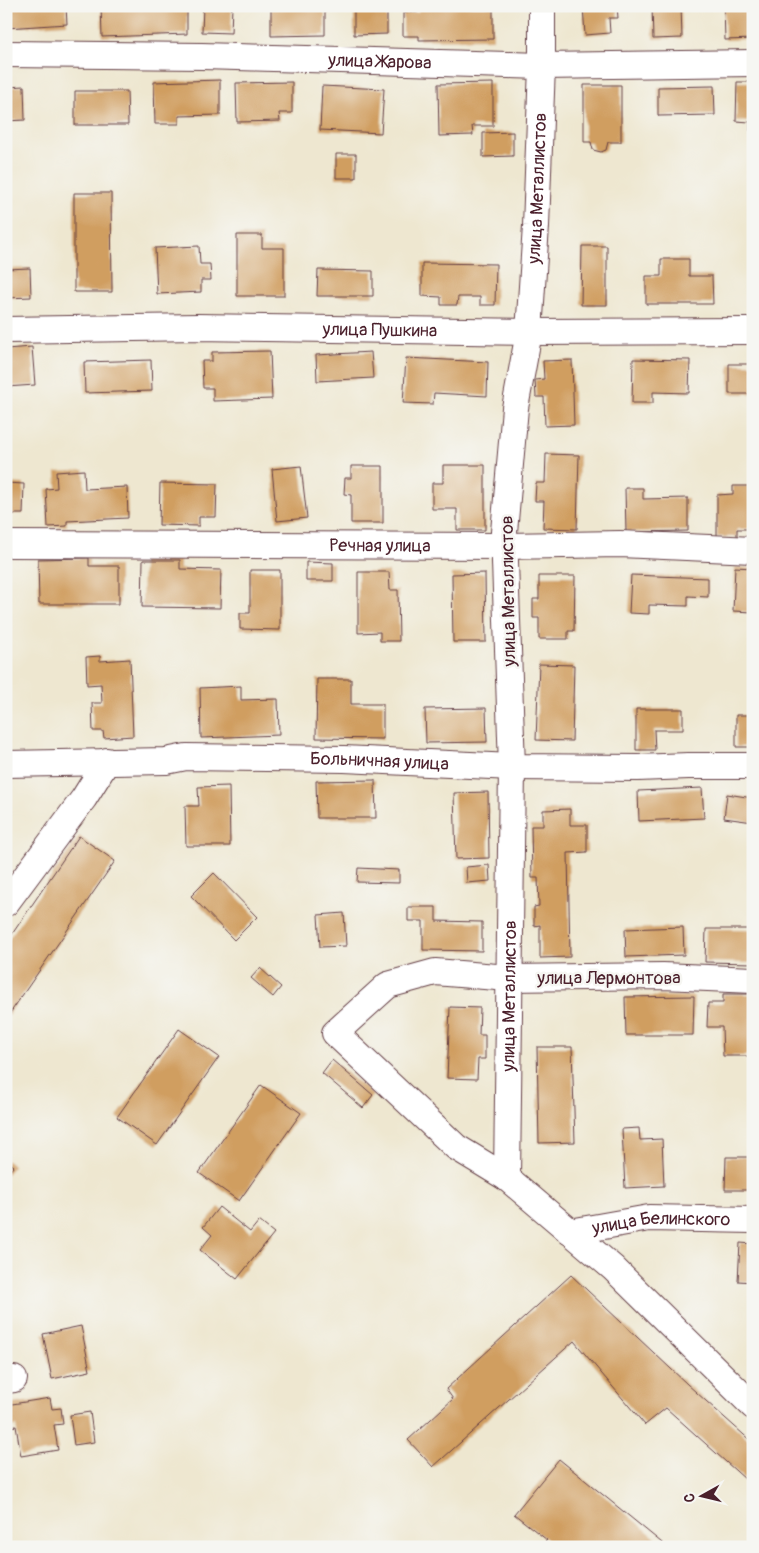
<svg xmlns="http://www.w3.org/2000/svg" width="759" height="1553" font-family="Pangolin,sans-serif">
<style>
.building{fill:#d09e60}
.lines{fill:none;stroke-linecap:round;stroke-linejoin:round}
.street-casing{stroke:#633d44;stroke-width:28}
.street{stroke:#fff;stroke-width:26}
.labels{text-anchor:middle;stroke-width:5;stroke-linejoin:round;paint-order:stroke}
.street-label{font-size:18px;fill:#4a1f2b;stroke:#f6f6f2}
</style>
<rect width="100%" height="100%" fill="#f6f6f2"/>
<filter id="ink" filterUnits="userSpaceOnUse"><feTurbulence type="fractalNoise" baseFrequency=".02" numOctaves="2"/><feDisplacementMap in="SourceGraphic" scale="10" xChannelSelector="R" yChannelSelector="G"/><feConvolveMatrix kernelMatrix="1 2 1 2 8 2 1 2 1" color-interpolation-filters="sRGB"/></filter>
<filter id="wash" filterUnits="userSpaceOnUse"><feTurbulence type="fractalNoise" baseFrequency=".0096" numOctaves="4" result="noise"/><feDisplacementMap in="SourceGraphic" scale="20" xChannelSelector="R" yChannelSelector="G"/><feGaussianBlur stdDeviation="1.12" result="paint"/><feColorMatrix in="noise" values="0 0 0 0 0 0 0 0 0 0 0 0 0 0 0 0 0 1.4 0 .05"/><feComposite in="paint" operator="in"/></filter>
<g filter="url(#wash)">
<rect width="100%" height="100%" fill="#eee7d0"/>
<g id="blocks">
<path class="building" d="M6 6H66L67 24 6 28Z
M101 6 187 7V34L102 37Z
M203 6H232L231 33 202 32Z
M271 6H325V35L271 36Z
M354 6H387V34L354 35Z
M418 6H493V39L419 40V36H403V13L418 12Z
M583 6H617L618 18H609L610 33 585 35Z
M652 6H681L682 38 653 39Z
M724 6H753V39L725 40Z
M220 80V115L179 116V124H155L154 82Z
M292 82V113H279L280 121 237 122 236 83Z
M737 82H753V131H750V122L736 121Z
M493 83V126H472L473 135 439 136 438 84Z
M584 85H621V142H608L606 150 601 152 593 150 591 142H584Z
M24 86 25 120 6 121V87Z
M322 86 384 89 381 133 320 130Z
M714 86 715 115 658 116V87Z
M75 91H127L128 125H75Z
M513 132V156L483 157V133Z
M336 154H356V178H336Z
M74 193H111L112 292H74Z
M237 235H262V248H284V296H237Z
M199 246 200 264H210L211 280H201V292L157 294 155 248Z
M582 246H607V305H581Z
M661 259H689V276H712L713 304H646V276H661Z
M422 263 496 264 495 305H480V297H458L457 305H441V297L422 296Z
M30 268 31 297 6 298V269Z
M318 270 373 271V296H317Z
M32 347 35 385 6 387V349Z
M270 351 272 399 213 401V388H203L202 361H212V352Z
M371 352 373 378 317 381 316 355Z
M406 358 488 362 487 396 434 393 433 404 403 403Z
M633 359 690 360 689 393 653 392V403H632Z
M151 360 152 391 85 393 84 362Z
M572 360 574 425 545 426 544 397H536L535 380 544 379 543 361Z
M729 364H753V394H729Z
M546 454 579 455 577 529 543 528 544 501H535L536 483H545Z
M443 465H485V530H457V509H432V483H443Z
M301 466 307 518 277 521 272 469Z
M351 466H383V523H351V495L344 494 345 478H351Z
M84 470 85 489 127 487 128 518 67 521V526L48 527 46 489 57 488 56 472Z
M6 483 24 484 23 514H6Z
M160 483 217 484 216 517H199V526L159 525Z
M733 486H753V529H737V537H717V495L733 494Z
M625 488H643V499L688 498V531L626 532Z
M89 558V566H119V604H39L38 559Z
M143 560H180V569L221 570 220 608 142 607Z
M306 562 333 563V581H306Z
M735 567 753 568V612L733 611Z
M250 570H280V630L240 629V613H250Z
M358 572H389L390 590H398L399 641H380V632L358 633Z
M485 573 486 642H453L452 574Z
M631 575 708 578V597L688 596V606L649 605V614L629 613Z
M539 576H575L574 631H568V639H539V618H533V599H539Z
M100 656V661L130 659 133 736 104 738 103 731H93L92 703H102L101 684 87 685 86 657Z
M539 664 574 665 572 741 536 740Z
M317 679H351V704H383V739L316 738Z
M241 686V700L278 699 279 735 201 738 200 688Z
M486 708 487 742 426 743 425 709Z
M636 709H683V730H654L655 750H636Z
M736 715H753V747H736Z
M375 780 376 818H317L316 781Z
M229 786 230 846H186L185 806H199L198 787Z
M702 788 704 818 639 821 638 791Z
M488 792 489 858 456 859 454 793Z
M727 794 753 798V822L724 818Z
M570 809V825H587V852L568 853 570 957 540 958V925L534 926V907L539 906 538 878H532L531 826H543V810Z
M79 836 115 861 6 1019V943Z
M489 865 490 881 467 883 466 867Z
M358 868 399 870V883L357 882Z
M214 873 257 917 234 940 191 896Z
M408 907H436V921L482 922V951L423 950V921H408Z
M344 913 346 946 320 947 318 915Z
M683 927 684 955 626 957 625 929Z
M706 929H753V963L705 962Z
M260 968 281 987 273 997 251 978Z
M723 994H753V1056H723L722 1027H707L708 1003H723Z
M694 996 693 1035H626L625 997Z
M450 1007 480 1008 479 1035H485V1059H478L477 1079 447 1078Z
M179 1029 219 1057 157 1145 117 1117Z
M537 1047H572L575 1142 539 1143Z
M332 1060 373 1095 363 1108 322 1073Z
M261 1085 301 1113 239 1201 199 1173Z
M639 1128 640 1140 662 1139 664 1186 625 1188 622 1129Z
M726 1157H753V1190H725Z
M6 1160 14 1166 6 1175Z
M219 1207 250 1232 259 1221 274 1233 237 1279 200 1250 212 1235 203 1227Z
M740 1243 753 1244V1282L738 1281Z
M571 1275 687 1384 753 1443V1484L746 1480 666 1408 645 1425 574 1341 433 1467 408 1440 453 1399 446 1389Z
M81 1326 90 1371 52 1379 43 1334Z
M50 1398 52 1409 61 1408 63 1424 54 1425 58 1450 21 1456 16 1426 6 1428V1405Z
M90 1412 94 1442 74 1445 70 1415Z
M559 1459 667 1547H541L547 1540 514 1514Z"/>
</g>
</g>
<g filter="url(#ink)">
<use href="#blocks" fill-opacity="0" stroke="#633d44" stroke-width="1"/>
<g class="lines">
<defs>
<g id="street">
<path id="s1" d="M6 54 202 56 542 66 753 63"/>
<path id="s2" d="M6 330 198 327 529 332 753 331"/>
<path id="s3" d="M6 544 505 546 620 544 753 550"/>
<path id="s4" d="M6 764 166 761 186 757 344 759 512 767 638 768 688 766H753"/>
<path d="M6 903 84 798 107 761"/>
<path d="M753 980 663 976 509 978 435 972 388 985 335 1033 456 1147 507 1178 613 1268 753 1406"/>
<path id="s5" d="M507 1178 512 767 504 532 515 408 529 332 536 226 542 66V6"/>
<path id="s6" d="M570 1232 649 1218 753 1220"/>
<path d="M6 1380 14 1379"/>
</g>
</defs>
<use href="#street" class="street-casing"/>
<use href="#street" class="street"/>
</g>
</g>
<g class="labels">
<g class="street-label">
<text dy="6" stroke="none"><textPath href="#s1" startOffset="374">улица Жарова</textPath></text>
<text dy="6" stroke="none"><textPath href="#s5" startOffset="992">улица Металлистов</textPath></text>
<text dy="6" stroke="none"><textPath href="#s2" startOffset="374">улица Пушкина</textPath></text>
<text dy="6" stroke="none"><textPath href="#s3" startOffset="374">Речная улица</textPath></text>
<text transform="translate(508 591) rotate(-91)" y="6">улица Металлистов</text>
<text dy="6" stroke="none"><textPath href="#s4" startOffset="374">Больничная улица</textPath></text>
<text x="609" y="984">улица Лермонтова</text>
<text dy="6" stroke="none"><textPath href="#s5" startOffset="182">улица Металлистов</textPath></text>
<text dy="6" stroke="none"><textPath href="#s6" startOffset="92">улица Белинского</textPath></text>
</g>
</g>
<rect width="759" height="1553" fill="none" stroke="#f6f6f2" stroke-width="25"/>
<g transform="translate(702 1496) rotate(262)" stroke="#f6f6f2" stroke-width="4" paint-order="stroke">
<path d="M0-4L9 19L0 12L-9 19Z" fill="#4a1f2b"/>
<text y="-8" font-size="14" font-weight="bold" text-anchor="middle" fill="#4a1f2b">С</text>
</g>
</svg>
